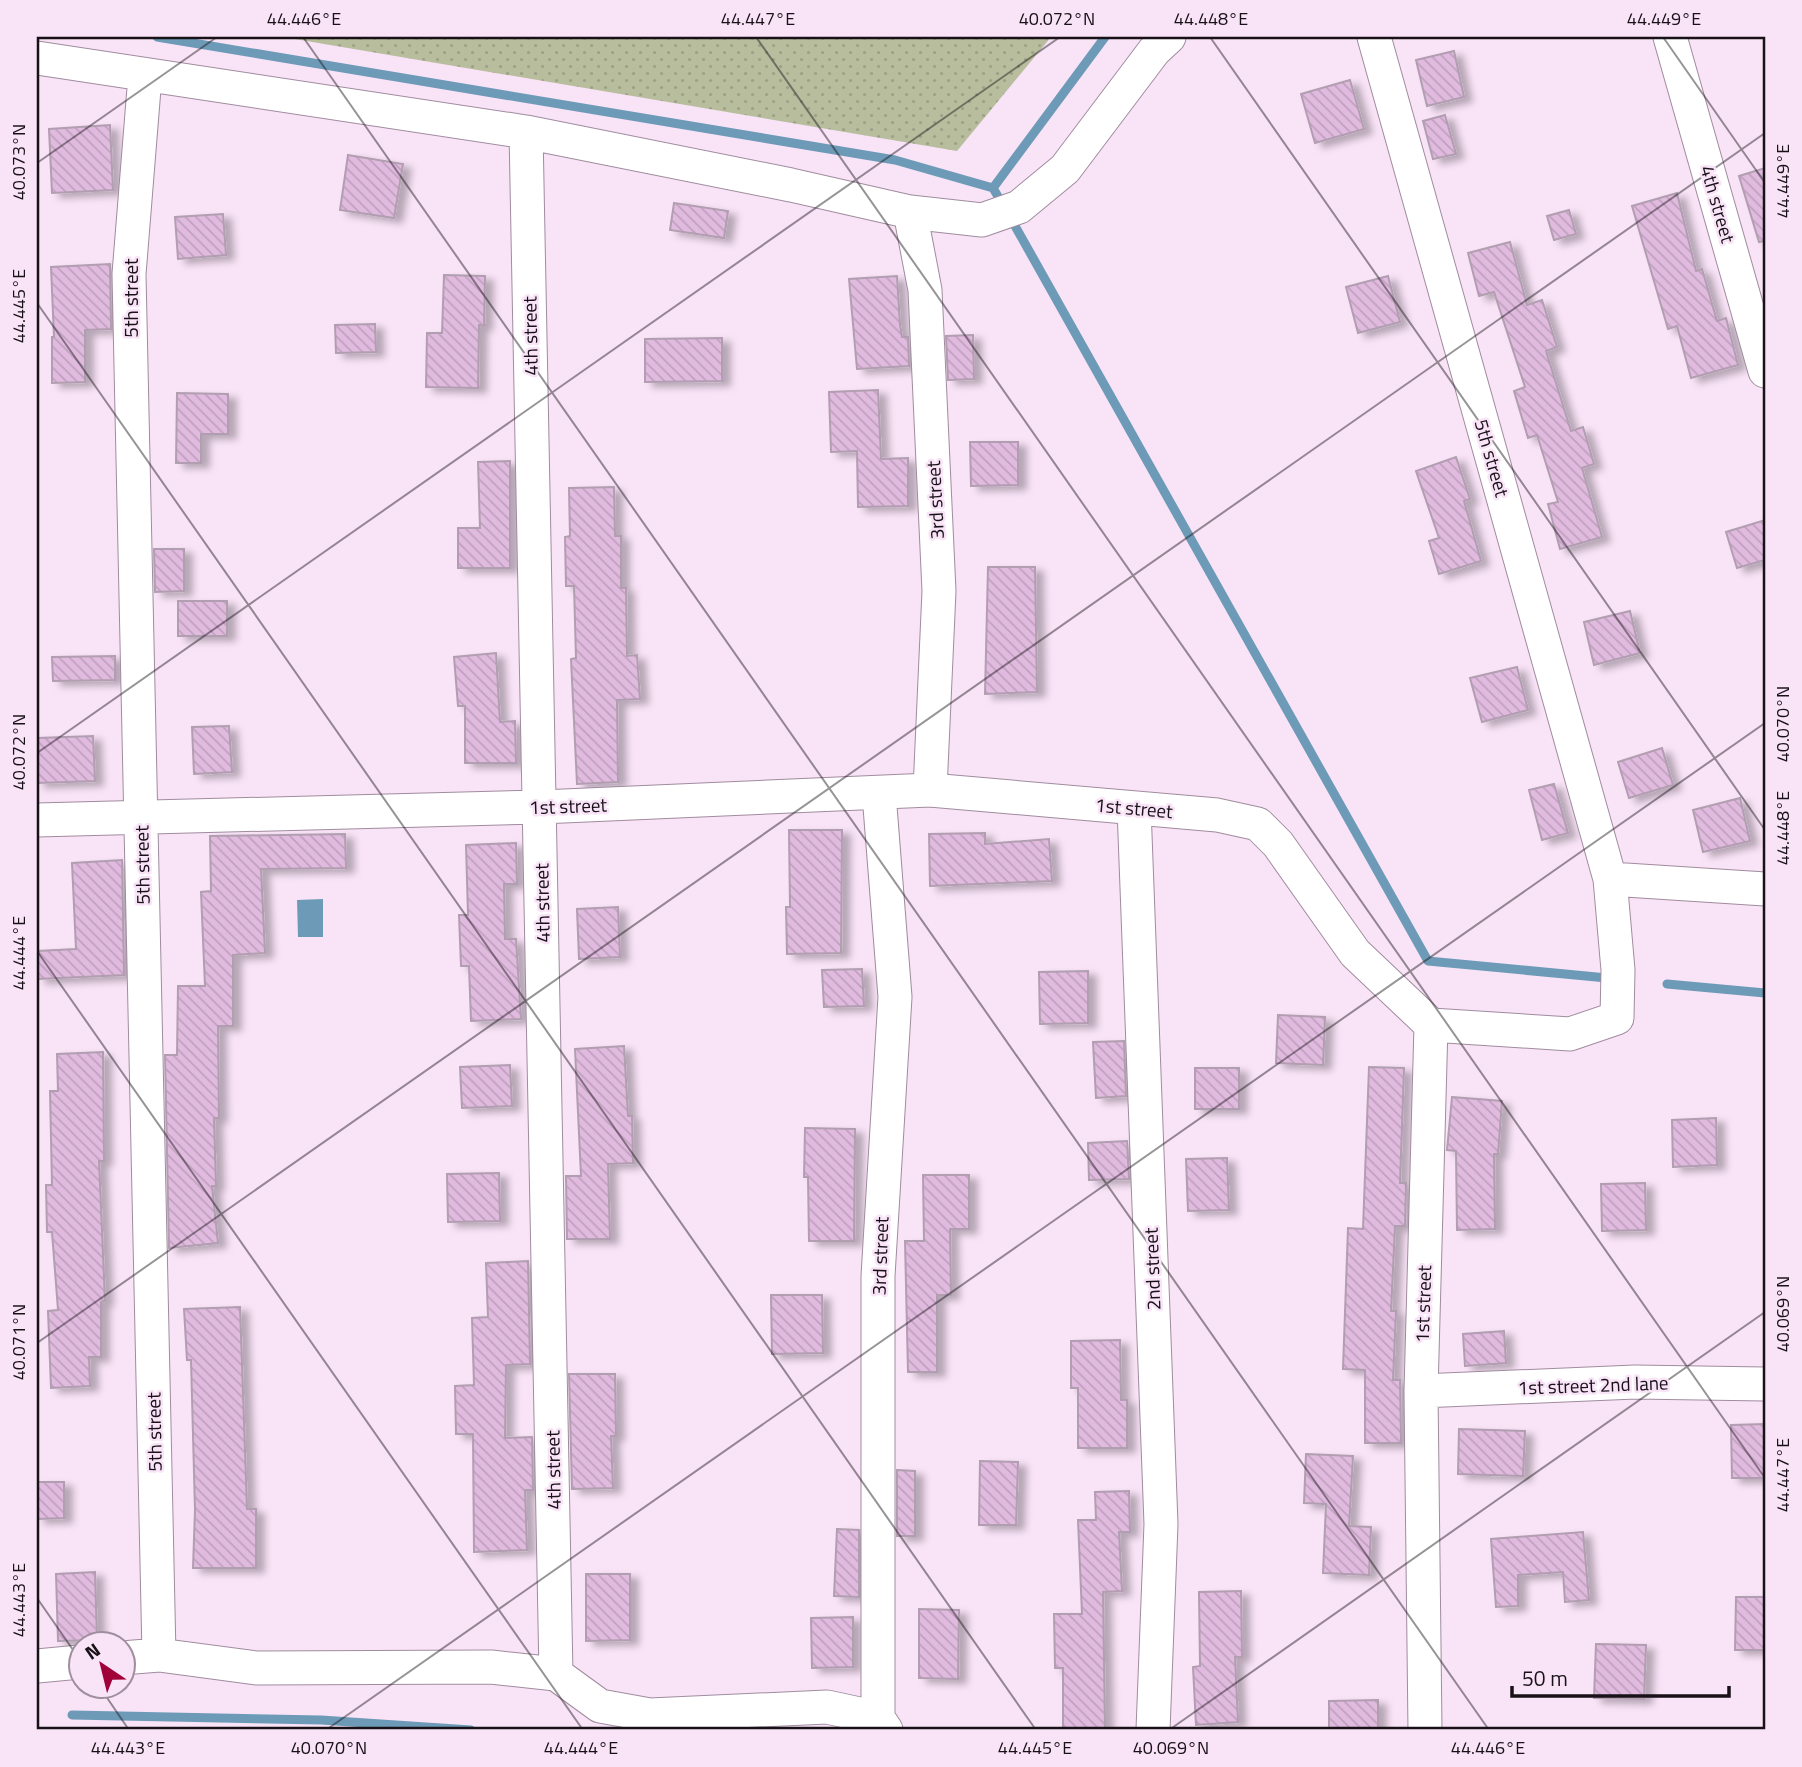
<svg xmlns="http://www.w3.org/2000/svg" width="1802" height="1767" font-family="'Titillium Web',sans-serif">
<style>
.grass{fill:url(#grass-dots)}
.water{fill:#6d9bb7}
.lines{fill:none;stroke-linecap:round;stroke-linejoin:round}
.stream{stroke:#6d9bb7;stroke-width:9}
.building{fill:url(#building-back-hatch);stroke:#b29eb1;stroke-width:2;filter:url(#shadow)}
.minor-casing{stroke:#a08c9f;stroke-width:35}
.minor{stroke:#fff;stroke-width:33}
.ticks{fill:none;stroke:#181118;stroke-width:2;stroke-opacity:0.45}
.labels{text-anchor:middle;stroke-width:5;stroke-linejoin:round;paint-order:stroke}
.street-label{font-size:19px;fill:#181118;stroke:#f9e3f7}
.neatline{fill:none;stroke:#181118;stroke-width:2.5}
.ticks-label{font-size:18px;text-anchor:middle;fill:#181118}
</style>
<defs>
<pattern id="grass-dots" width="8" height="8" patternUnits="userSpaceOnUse" patternTransform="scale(1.75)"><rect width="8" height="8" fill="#b8be9d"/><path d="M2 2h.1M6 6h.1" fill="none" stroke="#9da286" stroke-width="1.8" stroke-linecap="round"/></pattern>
<pattern id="building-back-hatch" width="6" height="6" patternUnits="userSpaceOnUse" patternTransform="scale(1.75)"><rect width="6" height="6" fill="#e1bbdf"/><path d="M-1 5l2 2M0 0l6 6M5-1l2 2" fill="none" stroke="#c0a0bf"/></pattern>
<filter id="shadow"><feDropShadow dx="8" dy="4.5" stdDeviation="3.5" flood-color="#0004"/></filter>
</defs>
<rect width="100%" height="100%" fill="#f9e3f7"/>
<path class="grass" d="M283 37H1051L957 151Z"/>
<path class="water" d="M323 899V937H298L297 900Z"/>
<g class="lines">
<path class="stream" d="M157 37 895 160 993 188 1003 205
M993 188 1105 37
M1010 217 1428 961 1607 978
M1667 984 1765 993
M72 1715 321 1720 471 1730"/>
</g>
<path class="building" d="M1454 51 1464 97 1427 106 1416 60Z
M1350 80 1364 129 1315 143 1301 94Z
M1445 115 1456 154 1433 159 1423 121Z
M110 125 113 190 52 193 49 129Z
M348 155 403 164 394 218 340 210Z
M1765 168V241L1759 242 1739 176Z
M1677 193 1696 271 1702 269 1717 321 1726 318 1738 365 1691 378 1677 326 1668 329 1632 206Z
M674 203 728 211 724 238 670 230Z
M1569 210 1576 234 1554 240 1547 216Z
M223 214 226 255 178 259 175 217Z
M1510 242 1527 305 1542 300 1557 347 1546 351 1571 431 1583 427 1594 464 1582 468 1602 537 1560 549 1548 504 1558 502 1537 435 1528 438 1514 391 1525 387 1494 292 1479 296 1468 253Z
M110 264 111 329 85 330V382L52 383V337H54L51 267Z
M444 275 485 276 484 326 479 325 478 388 426 387 427 333H442Z
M897 276 900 325 902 337H908L909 366 857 369 849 279Z
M1388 276 1400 322 1358 333 1346 287Z
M375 324 376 352 336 353 335 325Z
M973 335 974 379 948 380 946 336Z
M722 338V381L645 382V339Z
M878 390 881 459 908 458V506L858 507 857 451 831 452 829 392Z
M177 393 228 394V434H201V463H176Z
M970 442H1018V485L971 486Z
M1456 457 1470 499 1464 501 1481 561 1439 574 1429 541 1439 538 1416 471Z
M510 461V568H458V528H480L478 462Z
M614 487 615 536H621V588H626L627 656 637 655 640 699 617 700 618 782 577 784 571 659 576 658 574 586H566L565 537 570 536 569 488Z
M1765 520V560L1737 568 1726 532Z
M154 549H184V591L155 592Z
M988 567H1035L1037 692 985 694Z
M178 601H227V636H178Z
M1630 611 1640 653 1594 665 1584 622Z
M496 653 500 722 515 721 516 763H465V706H458L454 657Z
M115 656V680L53 681 52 657Z
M1517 667 1528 710 1482 722 1470 678Z
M229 726 232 772 194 774 192 727Z
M93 736 95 781 37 783V738Z
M1662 748 1673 785 1629 798 1618 762Z
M1554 784 1568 833 1542 840 1529 790Z
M1740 798 1750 841 1703 852 1693 810Z
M789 830H842L841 953 787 954 786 907H790Z
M985 833V844L1049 839 1052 881 930 886 929 834Z
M345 834 346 868 261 869 265 953 233 955V1026H218L219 1118H214L216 1186H212L218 1243 169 1248 165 1055H177L178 986H205L201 892 211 891 210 836Z
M516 843 517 884H504L505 939H516L521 1019 471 1021 469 966H461L459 915H468L466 845Z
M122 860 124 975 38 979 37 951 76 949 72 863Z
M618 907 620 957 579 959 577 909Z
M862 969 864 1006 824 1007 822 970Z
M1088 971V1023L1040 1024 1039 972Z
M1278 1015 1325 1017 1323 1065 1276 1063Z
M1124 1041 1126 1096 1096 1098 1093 1042Z
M624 1046 628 1116H632L633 1163 608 1164 610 1239H567L566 1176H581L575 1049Z
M103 1052 104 1161H99L105 1301 101 1302V1357H89L90 1386 51 1388 48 1311 58 1310 52 1232H47L46 1185H52L50 1091H58L57 1054Z
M510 1065 512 1106 462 1108 460 1067Z
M1369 1067 1404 1068 1400 1183H1406L1405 1226H1395L1391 1311H1396L1393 1380H1400L1401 1443H1365V1370L1343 1369 1348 1228 1363 1229Z
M1195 1068H1239V1109H1195Z
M1452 1097 1502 1101 1498 1154H1494L1495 1229 1457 1230 1456 1151 1447 1150Z
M1716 1118 1717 1165 1673 1167 1672 1120Z
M805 1128 855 1129 854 1241H809L808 1177H804Z
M1127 1141 1129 1179 1089 1180 1088 1143Z
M1227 1158 1229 1210 1188 1211 1186 1159Z
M499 1173 500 1221 448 1222 447 1174Z
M923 1175H969V1229H950L951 1295H937V1372H908L905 1241H924Z
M1645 1183 1646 1230 1602 1231 1601 1184Z
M528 1261 530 1364 506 1365 505 1438 532 1437 533 1490H525L527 1550 474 1552 473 1434H456L455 1386 474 1385 472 1318 488 1317 486 1263Z
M771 1295H822L823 1353 772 1354Z
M240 1307 247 1509H256V1568H193L195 1510 191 1360H187L184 1309Z
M1504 1331 1506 1363 1465 1366 1463 1334Z
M1120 1340 1121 1400H1127V1448H1078V1388H1071V1341Z
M569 1374H615L616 1436H611L613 1488 572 1489Z
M1765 1424V1478H1732L1731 1425Z
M1459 1429 1525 1431 1523 1476 1458 1474Z
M1306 1454 1353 1456 1349 1526 1371 1527 1369 1575 1323 1573 1326 1504 1304 1503Z
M980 1461 1018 1462 1016 1525H979Z
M897 1470 915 1471V1536H897Z
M37 1482H64V1518L37 1519Z
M1129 1491 1130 1532H1119L1122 1591 1103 1592 1105 1730H1063V1668H1055L1054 1614H1082L1078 1520H1096L1095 1492Z
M837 1529 859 1530V1597L834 1596Z
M1583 1532 1589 1600 1565 1602 1563 1572 1518 1575V1606L1496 1607 1491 1539Z
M95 1572 97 1640 58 1641 56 1574Z
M586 1574H630V1640L586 1641Z
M1241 1591 1242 1657H1235L1238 1722 1196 1725 1193 1667 1200 1666 1199 1592Z
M1736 1597H1765V1650H1735Z
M919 1609 959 1610 958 1679 919 1678Z
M853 1617V1667L812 1668 811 1618Z
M1596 1644 1646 1645 1644 1699 1594 1698Z
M1378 1700V1730H1329V1701Z"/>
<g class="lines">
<defs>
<path id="minor" d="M1374 37 1610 879 1618 970 1617 1018 1570 1034 1431 1025
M1670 37 1765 371
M37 58 526 132 791 185 910 212 982 220 1019 207 1065 169 1154 51 1169 37
M145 76 129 274 159 1655
M526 132 556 1674
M910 212 925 290 939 591 930 790
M1134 808 1161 1524 1153 1730
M37 820 541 807 930 790 1217 815 1258 824 1278 844 1355 953 1431 1025 1421 1391 1425 1730
M1610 879 1765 889
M1421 1391 1635 1382 1765 1384
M122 1658 159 1655 256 1668 491 1667 556 1674 600 1706 650 1715 827 1707 878 1718 886 1730
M37 1666 80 1662
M878 1718V1276L895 997 879 794"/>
</defs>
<use href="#minor" class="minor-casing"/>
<use href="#minor" class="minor"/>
</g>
<path class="ticks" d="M303 37 1489 1730M756 37 1765 1478M1210 37 1765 830M1663 37 1765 183M37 163 217 37M37 303 1036 1730M37 753 1060 37M37 951 583 1730M37 1343 1765 133M37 1598 80 1660M99 1686 129 1730M326 1730 1765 723M1169 1730 1765 1312"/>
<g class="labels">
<g class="street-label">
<text transform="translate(1718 204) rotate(74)" y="7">4th street</text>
<text transform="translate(131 298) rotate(-90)" y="7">5th street</text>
<text transform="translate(530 336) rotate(-91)" y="7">4th street</text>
<text transform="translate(1492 458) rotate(74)" y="7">5th street</text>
<text transform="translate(935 500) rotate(-93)" y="7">3rd street</text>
<text transform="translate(568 806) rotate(-2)" y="7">1st street</text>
<text transform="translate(1134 808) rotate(5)" y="7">1st street</text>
<text transform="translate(142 865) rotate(-91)" y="7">5th street</text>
<text transform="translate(542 903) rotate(-91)" y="7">4th street</text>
<text transform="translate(880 1256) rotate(-88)" y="7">3rd street</text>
<text transform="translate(1152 1269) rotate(-92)" y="7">2nd street</text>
<text transform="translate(1423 1304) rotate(-88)" y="7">1st street</text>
<text transform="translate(1593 1385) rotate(-2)" y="7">1st street 2nd lane</text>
<text transform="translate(154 1432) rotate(-91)" y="7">5th street</text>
<text transform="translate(553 1470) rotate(-91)" y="7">4th street</text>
</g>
</g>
<rect width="1802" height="1767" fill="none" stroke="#f9e3f7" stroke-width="77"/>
<g transform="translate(102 1665) rotate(325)"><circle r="33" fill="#f9e3f7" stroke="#9f8f9e" stroke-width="2"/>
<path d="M0-5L12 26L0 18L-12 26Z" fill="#a10139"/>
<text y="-10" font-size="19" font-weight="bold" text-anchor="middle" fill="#181118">N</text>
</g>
<path d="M1512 1686v10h217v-10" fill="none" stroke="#181118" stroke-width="3.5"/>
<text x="1522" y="1686" font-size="21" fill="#181118" stroke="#f9e3f7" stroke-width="5" paint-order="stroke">50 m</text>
<rect x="38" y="38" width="1726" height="1690" class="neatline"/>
<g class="ticks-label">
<text x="304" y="25">44.446°E</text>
<text x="758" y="25">44.447°E</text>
<text x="1057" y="25">40.072°N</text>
<text x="1211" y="25">44.448°E</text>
<text x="1664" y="25">44.449°E</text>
<text transform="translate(19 162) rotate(-90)" y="6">40.073°N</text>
<text transform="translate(1783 181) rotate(-90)" y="6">44.449°E</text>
<text transform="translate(19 306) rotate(-90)" y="6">44.445°E</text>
<text transform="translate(1783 724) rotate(-90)" y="6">40.070°N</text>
<text transform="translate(19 752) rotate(-90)" y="6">40.072°N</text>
<text transform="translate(1783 828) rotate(-90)" y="6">44.448°E</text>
<text transform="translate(19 953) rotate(-90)" y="6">44.444°E</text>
<text transform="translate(1783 1314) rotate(-90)" y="6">40.069°N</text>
<text transform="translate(19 1342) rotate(-90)" y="6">40.071°N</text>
<text transform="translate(1783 1475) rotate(-90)" y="6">44.447°E</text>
<text transform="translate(19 1600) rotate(-90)" y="6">44.443°E</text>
<text x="128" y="1754">44.443°E</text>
<text x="329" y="1754">40.070°N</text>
<text x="581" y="1754">44.444°E</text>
<text x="1035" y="1754">44.445°E</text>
<text x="1171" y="1754">40.069°N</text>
<text x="1488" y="1754">44.446°E</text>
</g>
</svg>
